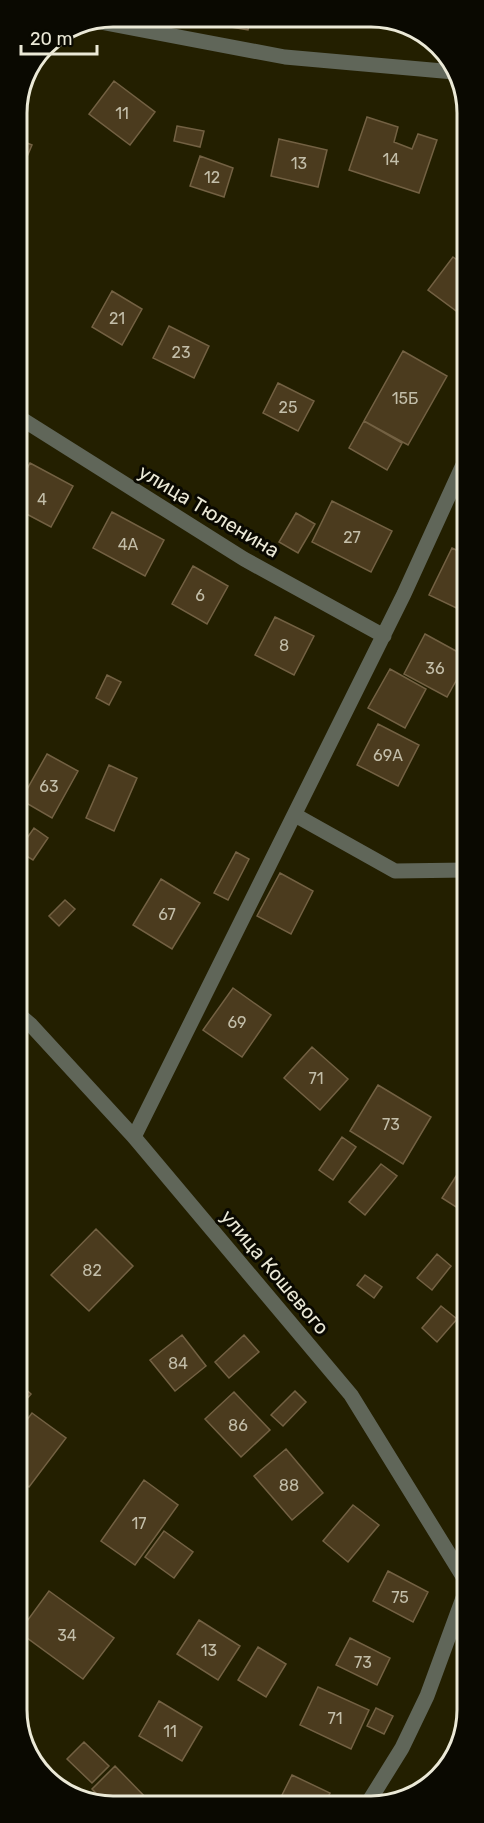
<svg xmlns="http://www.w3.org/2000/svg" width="484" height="1823" font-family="Rubik,sans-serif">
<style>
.building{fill:#4b3b1e;stroke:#736143;stroke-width:1.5}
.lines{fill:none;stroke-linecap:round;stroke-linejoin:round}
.minor{stroke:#606659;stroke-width:15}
.labels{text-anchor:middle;stroke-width:6;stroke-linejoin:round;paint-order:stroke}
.number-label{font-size:16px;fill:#c3bea9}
.street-label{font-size:20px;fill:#ebe9d7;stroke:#0a0901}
.rim{fill:none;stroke:#ebe9d7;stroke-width:3}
</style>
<rect width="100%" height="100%" fill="#231f00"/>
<path class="building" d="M189 17 250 18 248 30 189 20Z
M372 19 396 20 409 28Z
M114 81 155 112 130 145 89 114Z
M367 117 398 127 394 142 412 149 418 134 437 140 419 193 349 170Z
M177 126 204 131 200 147 174 141Z
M17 139 32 145 18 178H17Z
M279 139 327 150 318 187 271 176Z
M200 156 233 168 224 197 190 186Z
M453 257 467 267V319L428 290Z
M112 291 142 309 122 345 92 327Z
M169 326 209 346 194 378 153 358Z
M403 351 447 376 408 445 364 421Z
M278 383 314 401 298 431 263 413Z
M364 421 402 443 387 470 349 448Z
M30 463 73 486 51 527 17 509V488Z
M332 501 392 531 371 572 312 542Z
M112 512 164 540 145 576 93 548Z
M296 513 315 524 298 553 279 542Z
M452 548 467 555V613L429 595Z
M193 566 228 586 207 624 172 604Z
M275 617 314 636 294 675 255 655Z
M425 634 467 657V661L447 697 404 674Z
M390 669 426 689 405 728 368 708Z
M107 675 121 682 109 705 96 698Z
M378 724 419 745 398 786 357 765Z
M47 754 78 771 52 818 21 800Z
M17 756 23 759 17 770Z
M109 765 137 778 114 831 86 818Z
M34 828 48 838 33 860 18 851Z
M236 852 249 859 228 900 214 893Z
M280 873 313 891 291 934 257 916Z
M161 879 200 903 172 949 133 925Z
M65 900 75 909 59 926 49 916Z
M233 988 271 1015 242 1057 203 1030Z
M312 1047 348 1079 320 1110 284 1078Z
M378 1085 431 1117 403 1164 350 1131Z
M342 1137 356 1147 333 1180 319 1170Z
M467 1159V1214L442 1198Z
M381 1164 397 1176 365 1215 349 1202Z
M96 1229 133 1266 89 1311 51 1275Z
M437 1254 451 1266 432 1290 417 1278Z
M365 1275 382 1287 374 1298 357 1285Z
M441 1306 457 1319 437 1342 422 1328Z
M182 1335 206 1366 175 1391 150 1360Z
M244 1335 259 1352 229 1378 215 1362Z
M17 1381 31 1394 17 1410Z
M295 1391 306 1402 283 1426 271 1415Z
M234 1392 270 1430 241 1457 205 1419Z
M32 1413 66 1438 29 1487 17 1478V1433Z
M286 1449 323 1493 292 1520 254 1476Z
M144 1480 178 1505 135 1565 101 1541Z
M353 1505 379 1525 348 1562 323 1541Z
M164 1531 193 1552 174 1578 145 1557Z
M388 1571 428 1592 413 1622 373 1601Z
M49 1591 114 1638 83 1679 19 1632Z
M199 1620 240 1646 218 1680 177 1654Z
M350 1638 390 1658 377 1685 336 1665Z
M258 1647 286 1664 266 1697 238 1680Z
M318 1687 369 1710 351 1749 300 1725Z
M159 1701 202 1727 182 1761 139 1736Z
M376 1708 393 1716 384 1734 367 1726Z
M84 1742 109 1766 92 1783 67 1759Z
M115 1766 153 1805H107L92 1789Z
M292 1775 330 1793 324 1805H277Z"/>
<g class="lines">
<path class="minor" d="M100 22 285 57 454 72
M17 416 244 559 384 636
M295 815 395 871 467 870
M17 1013 31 1025 134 1137 351 1395 467 1583
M134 1137 404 594 467 456
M366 1806 402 1748 427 1696 467 1587"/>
</g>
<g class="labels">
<g class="number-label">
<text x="122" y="119">11</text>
<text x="391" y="165">14</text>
<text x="299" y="169">13</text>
<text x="212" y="183">12</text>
<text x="117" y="324">21</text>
<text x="181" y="358">23</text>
<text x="405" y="404">15Б</text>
<text x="288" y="413">25</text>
<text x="42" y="505">4</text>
<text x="352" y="543">27</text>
<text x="128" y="550">4А</text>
<text x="200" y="601">6</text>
<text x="284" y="651">8</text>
<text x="435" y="674">36</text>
<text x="388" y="761">69А</text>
<text x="49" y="792">63</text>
<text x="167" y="920">67</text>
<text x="237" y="1028">69</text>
<text x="316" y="1084">71</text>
<text x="391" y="1130">73</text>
<text x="92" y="1276">82</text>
<text x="178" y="1369">84</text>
<text x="238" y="1431">86</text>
<text x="289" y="1491">88</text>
<text x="139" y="1529">17</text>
<text x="400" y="1603">75</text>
<text x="67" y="1641">34</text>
<text x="209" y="1656">13</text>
<text x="363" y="1668">73</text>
<text x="335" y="1724">71</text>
<text x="170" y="1737">11</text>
</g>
<g class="street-label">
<text transform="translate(209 511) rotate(31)" y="7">улица Тюленина</text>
<text transform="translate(275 1272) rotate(50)" y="7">улица Кошевого</text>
</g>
</g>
<path d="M0 0H484V1823H0ZM113 27H371A86 86 0 0 1 457 113V1710A86 86 0 0 1 371 1796H113A86 86 0 0 1 27 1710V113A86 86 0 0 1 113 27Z" fill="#0a0901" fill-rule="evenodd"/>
<path class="rim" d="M113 27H371A86 86 0 0 1 457 113V1710A86 86 0 0 1 371 1796H113A86 86 0 0 1 27 1710V113A86 86 0 0 1 113 27Z"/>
<path d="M21 45v9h76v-9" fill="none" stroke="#ebe9d7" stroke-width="3"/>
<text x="30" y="45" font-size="18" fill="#ebe9d7" stroke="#0a0901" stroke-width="4.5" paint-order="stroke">20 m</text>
</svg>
